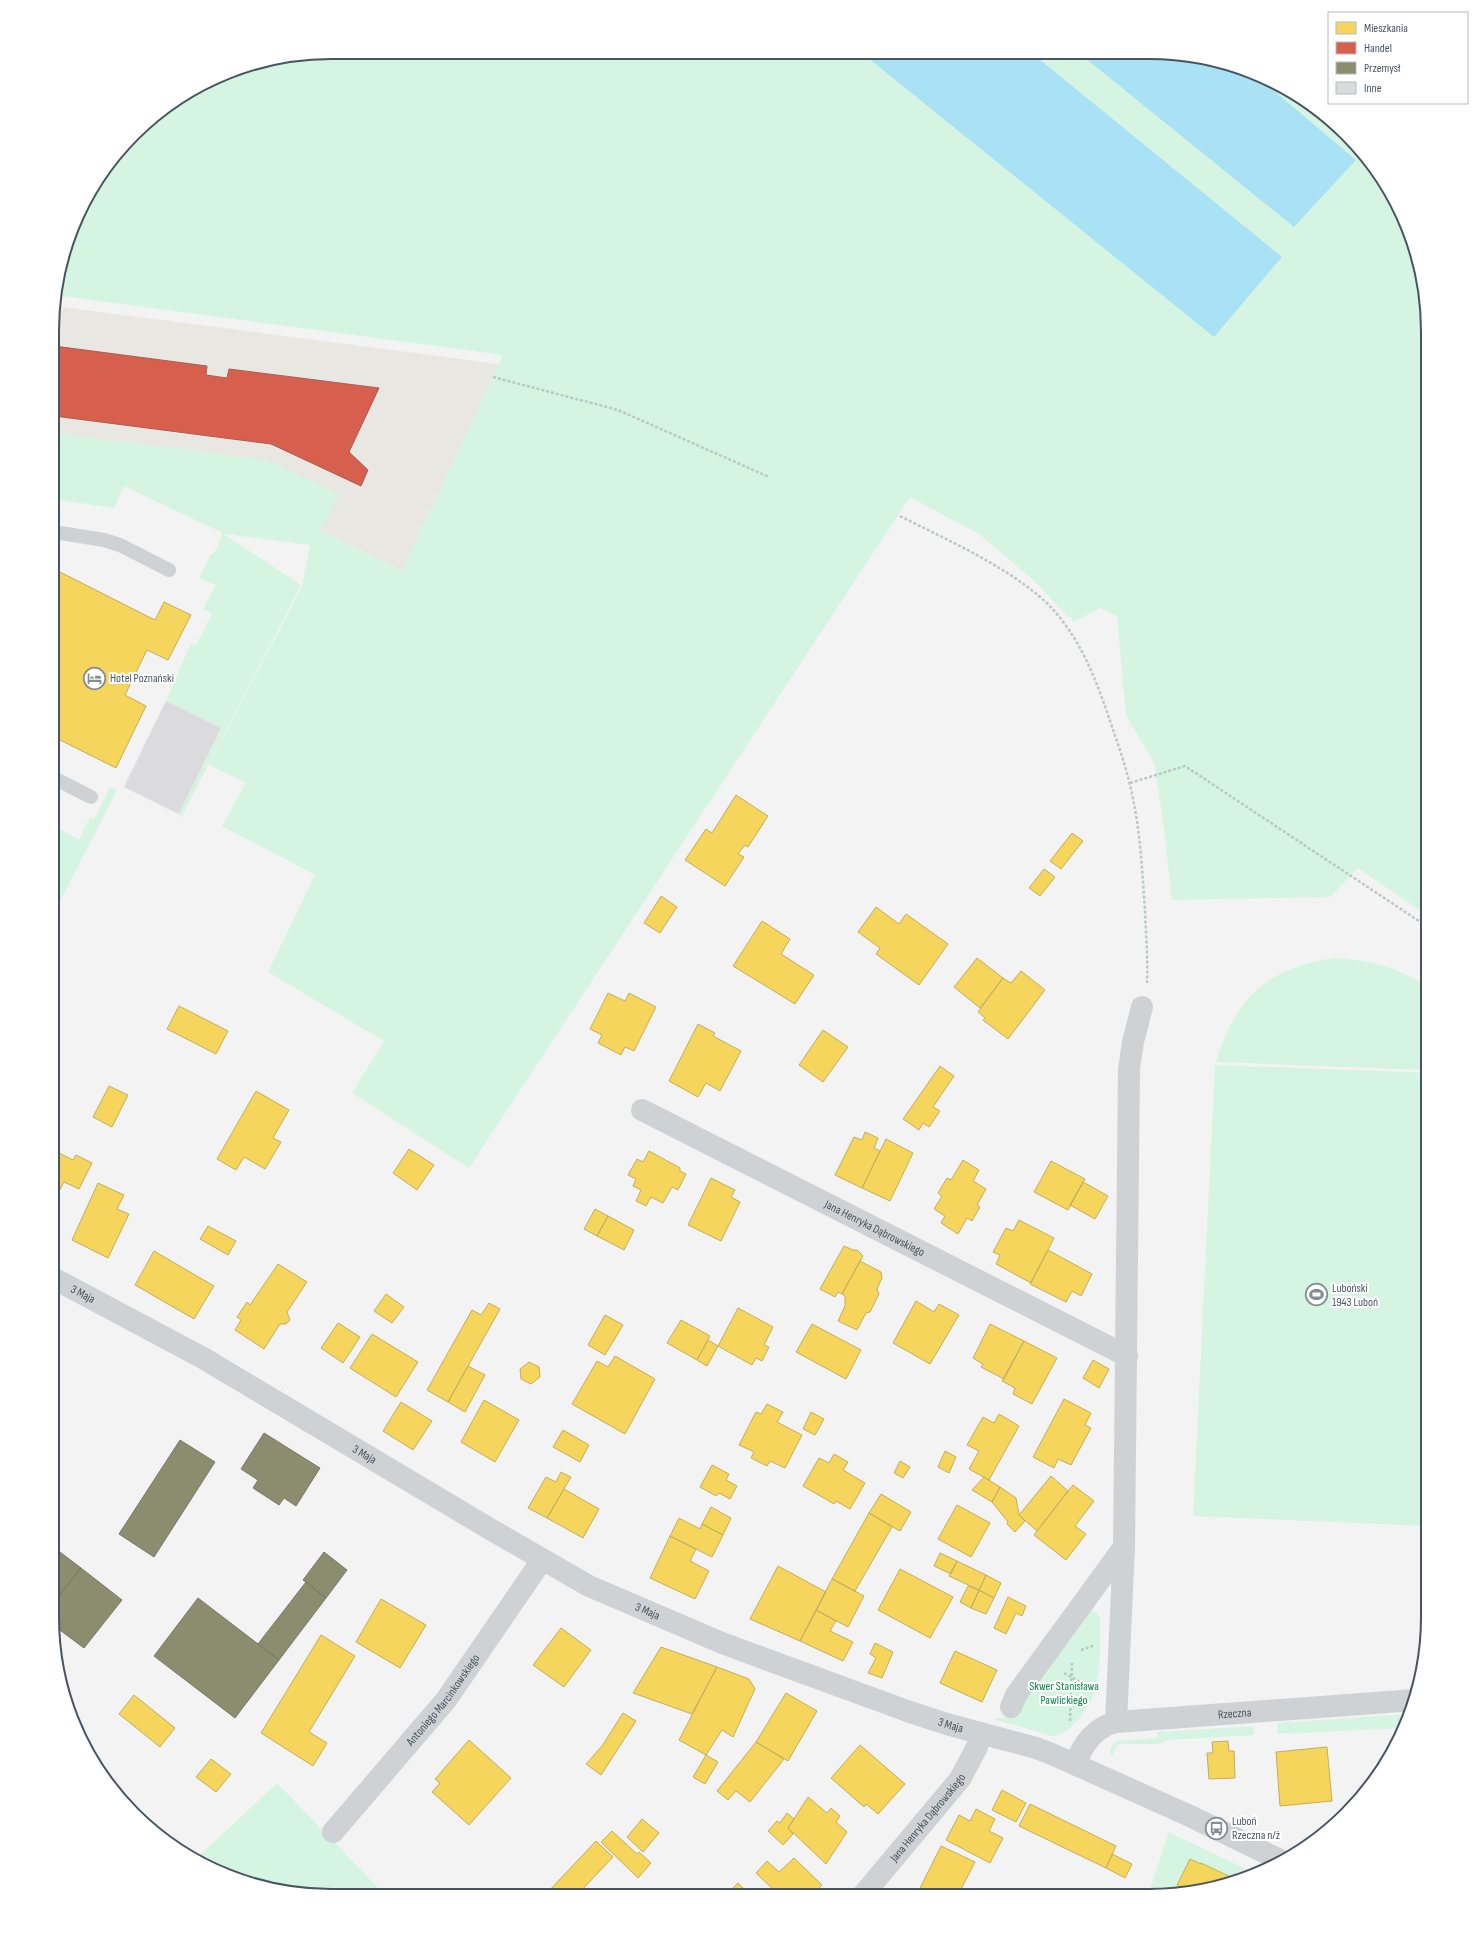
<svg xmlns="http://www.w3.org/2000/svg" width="1480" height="1948" font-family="'Sofia Sans Condensed',sans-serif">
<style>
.commercial{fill:#e8e7e2}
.green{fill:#d6f4e2}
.water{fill:#a8e2f4}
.homes{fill:#f6d55c;stroke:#c2ae5e}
.shops{fill:#d6604d;stroke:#ab5c53}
.industry{fill:#8c8c6e;stroke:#787b6a}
.building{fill:#dbdbdd;stroke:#e5e5e6}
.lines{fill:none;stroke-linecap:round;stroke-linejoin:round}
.path{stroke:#bbc8c4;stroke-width:2.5;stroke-dasharray:3 2;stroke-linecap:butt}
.service{stroke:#cfd2d4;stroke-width:14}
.minor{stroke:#cfd2d4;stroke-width:22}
.labels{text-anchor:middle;stroke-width:4;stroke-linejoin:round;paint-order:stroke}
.poi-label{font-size:12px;fill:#485462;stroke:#fff;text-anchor:start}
.street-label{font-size:12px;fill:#485462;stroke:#fff}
.park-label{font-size:12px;fill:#0f8750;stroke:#fff}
.rim{fill:none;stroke:#485462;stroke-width:2}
</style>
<rect width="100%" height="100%" fill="#f4f3f3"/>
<path class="commercial" d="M54 306 499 364 402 571 321 531 266 460 54 433Z"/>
<path class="green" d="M331 52 863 54 1214 337 1282 257 1033 54H1080L1294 227 1356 160 1253 73 1319 110 1359 147 1399 208 1419 259 1428 331V916L1358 868 1330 897 1172 900 1163 820 1154 763 1126 715 1117 616 1100 608 1074 622 1032 579 979 534 910 497 469 1168 352 1093 384 1041 268 972 315 875 222 826 246 783 209 765 302 586 310 545 224 534 301 585 181 818 179 814 221 729 166 701 191 643 196 645 212 613 203 609 215 585 199 578 211 554H214L223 533 124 486 114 508 54 499V433L266 460 339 494 321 531 402 571 503 355 54 295 67 241 89 192 147 121 192 89 241 67Z
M110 787 117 790 53 915V843L58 834 53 831V826L79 839 90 817 94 819Z
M1334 958C1367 960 1401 967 1428 988V1070L1216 1062C1235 998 1267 968 1334 958Z
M1215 1065 1428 1073 1427 1526 1193 1516Z
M1091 1610 1097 1613 1100 1618C1099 1657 1105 1690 1077 1721 1069 1729 1064 1735 1052 1736L993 1719 1020 1715V1707Z
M1409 1714 1403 1728 1277 1734 1278 1723Z
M1253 1726 1254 1735 1167 1740 1158 1744H1118L1112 1756 1110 1753 1111 1747 1116 1741 1157 1738V1732Z
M277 1783 384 1894H295L241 1881 196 1859Z
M1169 1832 1250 1871 1254 1874 1221 1887 1160 1895 1150 1890Z"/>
<path class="water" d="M863 54H1033L1282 257 1214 337Z
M1080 54H1185L1253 73 1356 160 1294 227Z"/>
<path class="homes" d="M54 569 155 620 164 602 191 615 168 660 147 650 125 695 146 706 116 768 54 737Z
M736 795 768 816 748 847 745 845 738 854 744 857 725 886 685 860 706 829 712 833Z
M1072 833 1083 841 1061 869 1050 861Z
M1044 869 1055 877 1040 896 1029 888Z
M661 896 677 907 660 933 644 923Z
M876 907 899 924 906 914 948 944 919 985 876 954 880 948 858 932Z
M762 921 790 939 781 954 814 975 795 1004 733 966Z
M977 958 1003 978 980 1008 954 987Z
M1021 971 1045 990 1008 1039 983 1020 985 1018 978 1012 1003 978 1011 983Z
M608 993 625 1001 629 993 656 1007 634 1051 625 1047 621 1055 598 1043 602 1035 590 1029Z
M179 1006 228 1031 216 1054 167 1029Z
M698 1024 715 1033 713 1036 741 1051 720 1091 706 1083 698 1097 669 1081Z
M823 1030 848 1047 823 1082 799 1065Z
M940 1066 954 1076 933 1107 940 1111 929 1127 923 1123 919 1130 903 1119Z
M109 1086 128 1095 112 1127 93 1117Z
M256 1091 289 1110 273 1138 281 1142 265 1169 244 1157 236 1170 217 1159Z
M865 1132 878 1138 874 1148 880 1151 862 1188 835 1175 854 1137 862 1140Z
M886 1139 913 1153 890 1201 862 1188Z
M409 1149 434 1165 417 1190 393 1173Z
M53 1150 73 1160 76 1155 92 1163 79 1189 64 1182 56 1197 53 1195Z
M649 1151 680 1168V1171L686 1174 678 1190 672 1187 663 1203 651 1197 646 1206 636 1201 641 1190 633 1186 636 1179 628 1175 637 1159 643 1162Z
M963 1160 979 1170 973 1181 986 1189 977 1205 980 1207 972 1221 967 1218 958 1234 941 1223 945 1216 934 1209 942 1196 938 1193 947 1178 951 1180Z
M1051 1161 1085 1179 1068 1210 1034 1192Z
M711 1178 735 1190 731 1197 740 1202 721 1241 688 1225Z
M1083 1182 1108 1196 1095 1219 1070 1205Z
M98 1183 124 1195 117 1209 129 1214 108 1258 72 1240Z
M595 1209 608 1216 597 1236 584 1229Z
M608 1216 634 1230 624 1250 597 1236Z
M1019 1220 1054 1238 1031 1283 996 1264 1000 1255 993 1252 1006 1228 1013 1231Z
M208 1226 236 1241 228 1255 200 1239Z
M844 1246 853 1250H857L863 1256 842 1294 838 1292 835 1297 820 1289Z
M1048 1250 1092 1274 1081 1296 1072 1291 1066 1302 1030 1284Z
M154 1251 214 1286 194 1319 135 1285Z
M860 1261 881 1272 882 1278 877 1289 879 1294 870 1312 866 1313 857 1330 838 1321 845 1306V1296L842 1294Z
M278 1264 307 1282 287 1312 290 1320 286 1324H280L264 1349 235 1330 241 1320 237 1317 247 1302 250 1305Z
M386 1294 404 1307 392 1323 374 1311Z
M916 1301 934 1312 939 1304 959 1315 930 1364 893 1343Z
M489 1303 500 1309 448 1402 427 1390 472 1310 481 1315Z
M738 1308 773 1327 764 1345 769 1347 762 1361 756 1358 752 1365 718 1346Z
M605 1315 623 1325 605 1355 588 1345Z
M681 1320 710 1336 697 1360 667 1343Z
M338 1323 360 1337 343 1363 321 1348Z
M812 1324 861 1350 846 1379 796 1352Z
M990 1324 1024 1341 1004 1379 981 1367 983 1364 973 1358Z
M372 1334 418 1362 396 1397 350 1368Z
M708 1340 718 1346 707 1366 697 1360Z
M1024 1341 1057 1358 1032 1404 1013 1394 1015 1388 1002 1381Z
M615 1356 655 1379 625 1434 572 1404 597 1361 608 1367Z
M1093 1360 1109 1369 1099 1388 1083 1378Z
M529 1362 539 1367 540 1377 531 1384 521 1379 520 1369Z
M468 1366 485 1375 465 1412 448 1402Z
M1064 1399 1091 1413 1085 1425 1091 1428 1071 1465 1058 1459 1054 1468 1033 1457Z
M484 1400 519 1420 495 1462 461 1442Z
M401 1402 432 1421 413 1450 383 1431Z
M767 1404 783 1412 777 1422 802 1435 785 1468 770 1461 767 1466 751 1458 754 1452 739 1445 756 1412 761 1414Z
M811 1412 824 1419 815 1435 803 1429Z
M999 1414 1019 1426 989 1480 969 1469 979 1451 967 1445 983 1417 994 1423Z
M563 1430 589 1445 580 1462 553 1447Z
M945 1451 956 1457 949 1473 938 1467Z
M834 1454 848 1462 843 1470 865 1483 850 1509 836 1501 834 1504 803 1486 819 1458 829 1463Z
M900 1461 910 1467 903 1478 894 1473Z
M712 1465 729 1474 726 1480 737 1486 730 1499 719 1493 716 1496 700 1487Z
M561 1472 571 1477 547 1518 528 1508 546 1477 556 1482Z
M1051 1476 1068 1491 1037 1531 1019 1515Z
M984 1477 1000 1487 992 1502 972 1490Z
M1073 1485 1094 1501 1075 1526 1086 1534 1066 1560 1034 1535Z
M1000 1487 1016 1498 1019 1515 1025 1521 1015 1532 1007 1524 1008 1522 992 1502Z
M564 1489 599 1509 583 1538 547 1518Z
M881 1494 911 1512 900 1531 869 1513Z
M957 1505 990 1523 971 1557 938 1539Z
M711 1507 731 1518 723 1535 702 1524Z
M869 1513 892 1527 855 1591 832 1579Z
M679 1518 700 1529 702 1524 723 1535 712 1557 670 1536Z
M670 1536 696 1549 690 1561 709 1571 695 1599 650 1578Z
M940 1553 957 1561 951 1574 934 1566Z
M957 1561 986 1575 979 1590 949 1576Z
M778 1566 826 1592 800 1641 750 1619Z
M900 1569 953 1597 930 1638 878 1610Z
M986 1575 1001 1583 994 1598 979 1590Z
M832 1579 864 1596 848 1627 816 1610Z
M968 1586 979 1590 971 1608 960 1602Z
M979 1590 994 1598 986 1614 971 1608Z
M1008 1597 1026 1606 1022 1616 1016 1613 1006 1634 994 1628Z
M381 1599 426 1625 400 1668 356 1642Z
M816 1610 836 1621 830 1631 853 1642 843 1661 800 1641Z
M561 1628 591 1650 564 1687 533 1665Z
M321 1635 355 1656 309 1732 327 1743 313 1766 261 1733Z
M875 1643 893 1652 882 1678 868 1673 876 1658 870 1654Z
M661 1647 717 1667 692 1714 633 1693Z
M955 1651 997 1670 982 1702 940 1683Z
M717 1667 749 1679 755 1689 733 1737 722 1730 706 1755 679 1740Z
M786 1693 817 1711 788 1761 756 1742Z
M134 1695 175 1728 160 1747 119 1714Z
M623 1713 636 1721 601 1775 586 1764 602 1746Z
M469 1740 511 1778 469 1825 432 1792 440 1783 435 1779Z
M1228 1741 1229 1751H1234L1235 1778 1209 1779 1207 1753H1213L1212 1742Z
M756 1742 784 1759 750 1802 736 1791 728 1800 717 1791Z
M860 1745 905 1784 878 1814 866 1804 864 1807 831 1778Z
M1327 1747 1332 1801 1280 1806 1276 1752Z
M706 1755 718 1762 705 1784 693 1777Z
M211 1759 231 1774 216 1792 196 1777Z
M1002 1790 1026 1803 1016 1822 992 1810Z
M808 1797 827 1813 831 1808 840 1816 836 1822 847 1832 826 1864 788 1828Z
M1030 1804 1116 1846 1106 1868 1019 1826Z
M976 1809 995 1819 989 1831 1003 1838 990 1863 946 1840 959 1815 970 1821Z
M787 1813 794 1819 788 1828 793 1834 783 1845 768 1831 777 1821 780 1823Z
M642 1819 659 1833 643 1852 627 1837Z
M612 1831 637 1854 639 1852 651 1863 638 1878 601 1842Z
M596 1841 613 1857 578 1894H546Z
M941 1846 975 1862 958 1895H925L918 1892Z
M1112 1854 1132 1864 1125 1878 1106 1868Z
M794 1858 822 1885 812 1895H779L756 1873 767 1861 779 1872Z
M1190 1859 1201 1864V1863L1235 1879 1236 1881 1221 1887 1189 1891 1177 1885Z
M738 1883 749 1894V1895H732L729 1892Z"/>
<path class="shops" d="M54 346 207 366 206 375 227 378 229 369 379 388 349 452 368 470 361 486 271 444 54 416Z"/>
<path class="industry" d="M264 1433 320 1468 296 1506 284 1498 279 1505 253 1488 258 1480 241 1469Z
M180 1440 215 1462 154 1557 119 1534Z
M52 1546 81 1568 52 1605Z
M324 1552 347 1570 326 1598 303 1580Z
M81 1568 122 1600 84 1648 53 1625 52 1617V1605Z
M306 1582 326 1598 279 1660 258 1644Z
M198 1598 279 1660 235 1718 154 1656Z"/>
<path class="building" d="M166 701 221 728 179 814 124 787Z"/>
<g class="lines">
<path class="path" d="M493 377 618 410 769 477
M900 516C947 540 998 562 1039 596 1074 626 1091 667 1106 709 1114 733 1123 757 1129 781 1140 823 1142 868 1145 911 1146 935 1148 959 1147 983
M1130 783 1185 766 1428 927
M1081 1650 1095 1645
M1064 1673 1092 1689
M1070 1721 1072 1662"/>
<path class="service" d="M54 532 104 540 120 545 169 570
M54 778 91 797"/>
<g class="minor">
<path id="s1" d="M642 1110 1127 1356"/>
<path id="s2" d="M53 1278 203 1358 490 1529 589 1586 722 1643 910 1712 950 1725 1036 1748 1054 1755 1190 1816 1282 1861"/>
<path d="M1011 1707 1016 1695 1124 1547"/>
<path d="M1116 1722 1124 1547 1129 1069 1133 1042 1142 1007"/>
<path id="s3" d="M1075 1764C1084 1743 1094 1728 1116 1722L1415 1700"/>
<path id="s4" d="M333 1832 446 1700 542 1560"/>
<path id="s5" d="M863 1895 960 1779 977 1747 981 1733"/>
</g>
</g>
<defs>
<symbol id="hotel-ring" viewBox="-11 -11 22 22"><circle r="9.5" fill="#fff" stroke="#848c95" stroke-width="1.5"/><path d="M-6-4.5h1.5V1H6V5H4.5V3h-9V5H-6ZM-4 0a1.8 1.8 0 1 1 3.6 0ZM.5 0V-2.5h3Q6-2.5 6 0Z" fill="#848c95"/></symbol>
<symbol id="stadium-ring" viewBox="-11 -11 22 22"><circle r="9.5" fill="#fff" stroke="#848c95" stroke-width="1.5"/><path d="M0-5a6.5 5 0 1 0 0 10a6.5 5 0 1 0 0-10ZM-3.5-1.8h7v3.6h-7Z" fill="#848c95"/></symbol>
<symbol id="bus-ring" viewBox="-11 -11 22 22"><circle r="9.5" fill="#fff" stroke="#848c95" stroke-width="1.5"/><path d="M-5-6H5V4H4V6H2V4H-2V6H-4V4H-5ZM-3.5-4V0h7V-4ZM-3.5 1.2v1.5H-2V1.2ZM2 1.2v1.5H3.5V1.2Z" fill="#848c95"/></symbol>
</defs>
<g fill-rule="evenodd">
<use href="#hotel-ring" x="82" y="666" width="25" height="25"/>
<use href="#stadium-ring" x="1304" y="1282" width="25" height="25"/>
<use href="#bus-ring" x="1204" y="1816" width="25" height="25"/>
</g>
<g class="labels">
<g class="poi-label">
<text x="110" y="682">Hotel Poznański</text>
<text x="1332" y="1292">Luboński<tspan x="1332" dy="14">1943 Luboń</tspan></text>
<text x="1232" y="1825">Luboń<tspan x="1232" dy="14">Rzeczna n/ż</tspan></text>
</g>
<g class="street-label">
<text dy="4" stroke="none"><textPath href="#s1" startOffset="261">Jana Henryka Dąbrowskiego</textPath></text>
<text dy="4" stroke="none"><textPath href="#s2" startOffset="34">3 Maja</textPath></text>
<text dy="4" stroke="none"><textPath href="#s2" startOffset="358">3 Maja</textPath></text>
<text dy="4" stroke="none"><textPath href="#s2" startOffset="682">3 Maja</textPath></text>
<text dy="4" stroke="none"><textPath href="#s4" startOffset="172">Antoniego Marcinkowskiego</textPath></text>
<text dy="4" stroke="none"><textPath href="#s3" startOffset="180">Rzeczna</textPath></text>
<text dy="4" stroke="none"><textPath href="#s2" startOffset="1006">3 Maja</textPath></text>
<text dy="4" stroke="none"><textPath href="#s5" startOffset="101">Jana Henryka Dąbrowskiego</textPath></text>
</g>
<g class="park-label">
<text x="1064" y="1690">Skwer Stanisława<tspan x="1064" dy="14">Pawlickiego</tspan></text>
</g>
</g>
<path d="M0 0H1480V1948H0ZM331 59H1149A272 272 0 0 1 1421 331V1617A272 272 0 0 1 1149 1889H331A272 272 0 0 1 59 1617V331A272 272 0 0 1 331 59Z" fill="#fff" fill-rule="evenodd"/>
<path class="rim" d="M331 59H1149A272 272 0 0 1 1421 331V1617A272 272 0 0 1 1149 1889H331A272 272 0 0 1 59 1617V331A272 272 0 0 1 331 59Z"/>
<rect x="1328" y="12" width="140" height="92" fill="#ffffff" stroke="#b6bbc0"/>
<rect x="1336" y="22" width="20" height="12" fill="#f6d55c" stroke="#b6bbc0"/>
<text x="1364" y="32" font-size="12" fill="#485462">Mieszkania</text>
<rect x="1336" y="42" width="20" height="12" fill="#d6604d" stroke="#b6bbc0"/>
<text x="1364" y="52" font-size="12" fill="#485462">Handel</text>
<rect x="1336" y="62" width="20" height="12" fill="#8c8c6e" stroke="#b6bbc0"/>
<text x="1364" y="72" font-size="12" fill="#485462">Przemysł</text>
<rect x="1336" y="82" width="20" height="12" fill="#dbdbdd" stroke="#b6bbc0"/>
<text x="1364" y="92" font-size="12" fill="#485462">Inne</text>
</svg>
